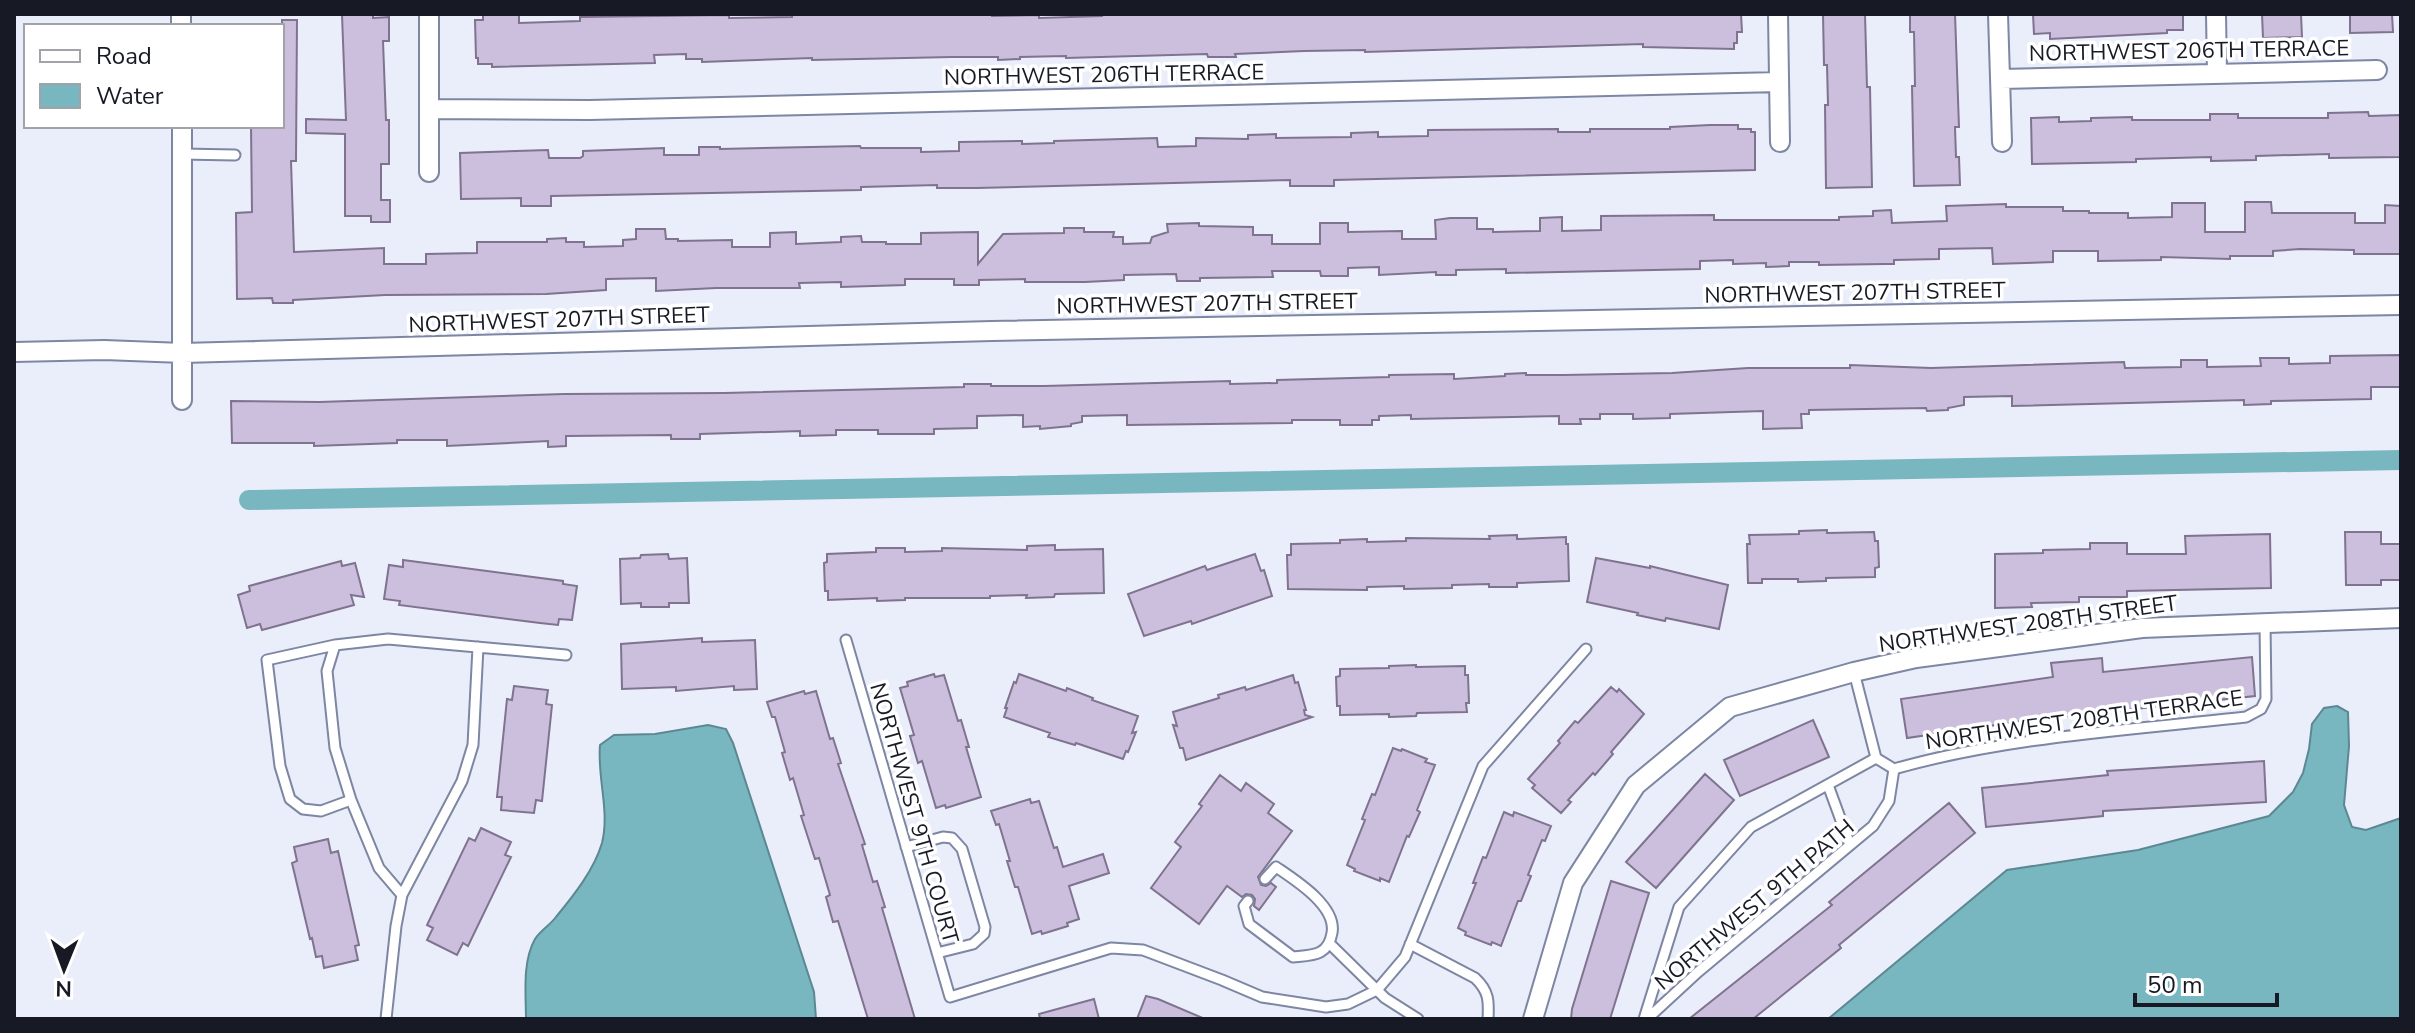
<svg xmlns="http://www.w3.org/2000/svg" width="2415" height="1033" font-family="'Nunito Sans',sans-serif">
<style>
.water{fill:#78b7c0;stroke:#5b8892;stroke-width:2}
.lines{fill:none;stroke-linecap:round;stroke-linejoin:round}
.canal{stroke:#78b7c0;stroke-width:20}
.building{fill:#cbbfdd;stroke:#7f738f;stroke-width:2}
.lane-casing{stroke:#7d86a2;stroke-width:13}
.street-casing{stroke:#7d86a2;stroke-width:22}
.lane{stroke:#fff;stroke-width:9}
.street{stroke:#fff;stroke-width:18}
.labels{text-anchor:middle;stroke-width:7;stroke-linejoin:round;paint-order:stroke}
.street-label{font-size:22px;fill:#171a25;stroke:#fff}
</style>
<rect width="100%" height="100%" fill="#eaeefa"/>
<path class="water" d="M2337 706 2348 712 2349 746 2344 805 2352 827 2366 830 2401 818V1019H1828L2007 870 2138 850 2269 816 2293 792 2303 773 2309 749 2312 724 2324 708Z
M708 725 726 729 733 743 814 992 816 1019H526C526 995 522 962 535 939 540 931 550 925 556 917 574 895 594 870 602 843 610 811 597 777 600 745L614 735 655 734Z"/>
<g class="lines">
<path class="canal" d="M249 500 2401 460"/>
</g>
<path class="building" d="M483 14H519V23L580 21V17L729 15V18L792 17V14H992V16L1039 15V18L1102 16V14H1741L1742 32H1737V43H1734V49L1643 47V44L1365 52V50L1304 51 1235 54 1236 57H1208L1207 54 1066 58V56L1020 57V59L998 60V57H952L812 60V58L702 62V59H686V54L654 55 655 63 492 67V64H478V58H476L475 20H483Z
M1823 14H1865L1867 87H1870L1872 187 1826 188 1825 105H1828L1827 65H1824Z
M1910 14H1955L1959 127H1955L1956 157H1959L1960 185 1914 186 1912 86H1915L1914 32H1910Z
M2033 14H2183V30H2167V33L2050 39V33L2034 34Z
M2262 14H2301L2302 37 2263 38Z
M2350 14H2392L2393 32 2350 33Z
M342 15H373V18L389 17V41H383L386 120H389V164H381V200H390V222H371V216H345V134L306 133V119L346 120Z
M282 20H297L296 161H291L294 252 384 248V264H426V254L477 253V242H547V239L566 238V242H584V247L623 246V240L636 239V229H665L666 239H678V241L732 240V247H770V233L796 232V244L841 242V237L861 236 862 242H886V244H921V233L978 232V264L1003 234 1064 233V228H1084V232H1114L1113 237H1123V244L1150 243 1152 237 1168 232 1167 224 1199 223V226L1253 227V235H1272V244H1320V223H1348V232L1402 231V239H1436L1435 220 1450 218H1477V229H1493V232L1540 231V218L1562 217V231L1601 230V216L1714 215V220H1839V217L1873 216V211L1891 210 1892 223 1947 221 1946 206 2006 204V207H2063V211H2089V213H2128V218L2172 217V203H2205V232H2245V202H2271L2272 213H2355V223H2385V205L2401 206V254H2354V250L2300 249 2273 251V256H2230V259L2161 257V260L2098 261V251H2053V262L1993 264 1992 248 1939 249V259L1894 260V264H1885L1819 265V262H1789V266L1766 267V263L1733 264V260L1700 261V269L1506 273V269L1456 270V275H1436V272L1379 275V267L1348 268V276H1321L1320 271H1272L1273 277 1200 278V281H1177L1176 274 1124 275V280L1085 282H1025V279L979 280V285H954V279H905V285L841 287V282L799 283 800 288H716L656 291V278L606 279V290L546 294 385 295 293 300V303H273L272 298 237 299 236 213 252 212 251 126H282Z
M2368 112 2369 116 2401 115V157L2329 158V154L2256 156V160L2211 161V157L2136 159V162L2032 164 2031 118 2059 117V122L2091 121V118L2132 117V120H2210V114H2238V118H2328V113Z
M1710 125H1738V129H1751V132H1755V170L1334 180V186H1290V180L977 188H937V185L861 187V190L551 196V206H521V198L461 199 460 153 548 150 549 158H580L583 156V151L664 148V155H699V147H720V149L860 146 861 148H921V152L959 151V142L1022 141V144L1054 143V141L1157 138 1158 147 1196 146V138L1248 139V135L1276 134V138L1351 137V133L1378 132V137L1428 136V130L1558 129V132H1590V129H1670V127Z
M2401 355V387H2371V399L2271 401V404L2244 405V400L2012 406V396L1964 397V405L1948 408V410L1927 411 1926 408 1809 410V414H1801L1802 428 1763 429V411L1670 414V418L1633 419V414H1600V419H1580L1581 424H1559V416L1411 419V415L1379 416V420H1372V425H1340V420H1292V423L1127 425V415L1082 416V422L1071 424V426L1040 429V426L1023 427V415L977 416V428L934 429V434H878V430H836V435L800 436V431L700 434V439H671V435L566 436V446L548 447V441L447 446V440H397V443L314 446V443H232L231 401 319 402 564 394 724 393 964 387V384H991V386H1044L1230 381V384L1277 383V380L1389 377V375L1454 374V379L1505 376V374L1526 373V375H1564L1672 373 1748 368H1850V365L1931 368 2124 362 2125 368 2181 367V360H2207V367L2261 366 2260 358H2289V364L2330 363V356Z
M1827 530V533L1874 532 1875 541H1878L1879 567 1875 568V577L1826 578V581L1798 582V579H1762V583H1748L1747 544H1750L1749 535 1799 534V531Z
M2345 532H2381V544H2401V580H2381V585H2346Z
M2270 534 2271 588 2127 591V597H2079V602L2031 603 2032 607 1995 608V554L2043 553V550L2090 549V543H2127V554H2186L2185 536Z
M1517 535V539L1566 537V544H1568L1569 581 1517 583V587H1489V584L1452 585V588L1404 589V586L1367 587V590L1288 589 1287 555H1291V544L1340 543V540L1367 539V542L1406 541V538L1490 539 1489 536Z
M1055 545V550L1103 549 1104 593 1055 594 1054 597 1026 598 1027 595 990 596V598H905V600L877 601V598L828 600V591H825L824 563 827 562V554L876 552V548H905V552L942 551V548L1027 550V546Z
M668 554 669 559 687 558 689 603H669V607H641V603L621 604 620 559 640 558 641 555Z
M1255 554 1261 571 1264 570 1272 596 1192 624 1191 621 1144 636 1128 594 1205 566 1207 570Z
M1596 558 1650 568V566L1728 585 1719 629 1666 618 1665 621 1637 615 1638 613 1587 602Z
M403 560 563 581V584L577 586 572 620 559 619 558 625 540 623 399 605 400 601 384 599 389 565 403 567Z
M341 561 342 566 355 563 364 597 351 595 354 605 262 630 260 624 247 628 238 595 250 591 249 586Z
M702 638V642L755 640 757 689 734 690V686L676 691V687L622 689 621 644Z
M2252 657 2255 696 2023 721 1907 738 1901 699 2053 677 2051 663 2102 658 2103 672Z
M1416 665V667L1465 666V675H1468L1469 703H1466L1467 712 1417 713 1416 716 1389 717V714L1340 715V706H1337L1336 677 1340 676V669L1389 668V666Z
M934 674 935 677 944 675 958 721 961 720 969 747H966L981 797 946 808 945 805 936 808 922 761 918 763 910 736 914 735 900 688 908 686 907 682Z
M1019 674 1066 691 1067 688 1093 698 1092 700 1138 716 1132 733 1136 732 1128 752 1126 751 1123 759 1076 743 1075 745 1048 737 1050 733 1004 717 1007 708H1005L1014 682 1016 683Z
M1293 675 1295 683 1298 682 1306 710H1304L1305 715 1312 717 1186 760 1183 748H1180L1173 725 1177 726 1173 712 1219 698 1218 695 1245 687 1246 690Z
M514 686 548 690 546 704 552 705 542 801 536 800 534 813 501 810 502 797H497L507 699 512 700Z
M1611 687 1617 692 1619 689 1644 714 1611 752 1613 754 1595 775 1593 773 1568 800 1571 802 1561 813 1532 788 1535 785 1528 779 1560 743 1558 741 1575 721 1578 723Z
M804 691 805 694 816 691 830 739 833 738 841 763 838 764 865 844 862 845 873 882 877 881 885 907 882 908 915 1019H868L838 921 833 922 826 897 830 895 819 858 815 859 801 816 804 815 793 778 790 780 782 753 785 752 775 717H772L767 702Z
M1813 720 1829 757 1740 796 1724 760Z
M1393 748 1401 751 1402 749 1427 759 1425 762 1435 765 1417 810 1420 812 1409 837 1407 836 1389 882 1380 878V881L1354 871 1355 869 1347 865 1365 820 1362 819 1372 794 1375 795Z
M2264 761 2266 802 2103 811V816L1986 827 1982 788 2108 775 2107 771Z
M1705 774 1734 800 1656 888 1626 862Z
M1220 775 1241 791 1246 783 1274 804 1268 813 1292 831 1258 877 1261 885 1266 886 1271 883 1276 887 1259 910 1254 906 1255 899 1252 895 1246 894 1242 897 1227 886 1199 924 1151 888 1181 847 1175 842 1202 806 1199 804Z
M1030 799 1031 803 1039 801 1054 848 1057 847 1063 867 1103 854 1109 873 1069 886 1079 919 1067 923 1068 926 1042 934 1041 931 1032 934 1018 887H1015L1007 861H1010L999 824 996 825 991 811Z
M1949 803 1975 833 1839 945 1841 948 1753 1019H1689L1832 905 1829 902Z
M1504 812 1513 816 1514 812 1551 826 1545 841 1542 840 1528 875 1531 876 1521 901H1518L1501 946 1492 942 1491 945 1465 935 1466 932 1458 928 1476 883H1473L1483 857 1486 858Z
M481 828 511 842 505 855 511 857 468 946 463 943 457 955 427 940 433 928 427 925 469 838 475 841Z
M328 839 331 853 338 851 359 945 355 946 358 960 324 968 322 956 316 957 312 938 310 939 292 863 297 861 294 847Z
M1611 881 1649 893 1610 1019H1571L1572 1009Z
M1146 996 1158 999 1205 1019H1137Z
M1094 999 1099 1019H1040L1039 1014Z"/>
<g class="lines">
<defs>
<path id="lane" d="M182 154 235 155
M846 640 950 997 1111 948 1143 950 1222 980 1262 997 1326 1007 1348 1004 1377 990 1405 957 1483 766 1586 649
M335 645 327 671 335 748 351 800 379 868 402 895
M1854 672 1876 758
M1876 758 1894 769C2006 737 2131 730 2246 717L2261 709 2266 699 2265 623
M1828 785 1850 845
M351 800 321 811 303 809 290 799 280 766 267 660 335 645 388 639 566 655
M906 847 943 837 952 838 962 849 985 927 984 934 973 944 937 953
M1248 901 1244 906 1249 924 1293 957C1313 955 1328 956 1332 933 1337 906 1295 880 1276 867L1265 879
M1330 944 1385 998 1418 1019
M1410 944 1475 978C1489 991 1489 1001 1488 1019
M386 1019 396 926 402 895 462 781 473 745 478 647
M1644 1019 1679 907 1751 827 1876 758
M1647 1019 1698 972 1873 826 1889 801 1894 769"/>
<path id="street" d="M181 14V26
M1778 14 1780 142
M1998 14 2002 142
M2216 14 2217 74
M2001 79 2377 70
M430 109 589 110 807 105 1779 82
M182 126V400
M429 172V14
M14 352 104 350 183 353 992 331 2401 305
M1533 1019 1573 883 1636 785 1730 707 1854 672 1916 658 2142 628 2401 618"/>
</defs>
<use href="#lane" class="lane-casing"/>
<use href="#street" class="street-casing"/>
<use href="#lane" class="lane"/>
<use href="#street" class="street"/>
</g>
<g class="labels">
<g class="street-label">
<text transform="translate(2189 50) rotate(-1)" y="8">NORTHWEST 206TH TERRACE</text>
<text transform="translate(1104 74) rotate(-1)" y="8">NORTHWEST 206TH TERRACE</text>
<text transform="translate(1855 292) rotate(-1)" y="8">NORTHWEST 207TH STREET</text>
<text transform="translate(1207 303) rotate(-1)" y="8">NORTHWEST 207TH STREET</text>
<text transform="translate(559 319) rotate(-2)" y="8">NORTHWEST 207TH STREET</text>
<text transform="translate(2028 623) rotate(-8)" y="8">NORTHWEST 208TH STREET</text>
<text transform="translate(2084 719) rotate(-8)" y="8">NORTHWEST 208TH TERRACE</text>
<text transform="translate(915 813) rotate(74)" y="8">NORTHWEST 9TH COURT</text>
<text transform="translate(1754 904) rotate(-40)" y="8">NORTHWEST 9TH PATH</text>
</g>
</g>
<rect width="2415" height="1033" fill="none" stroke="#171a25" stroke-width="32"/>
<rect x="24" y="24" width="260" height="104" fill="#ffffff" stroke="#a2a3a8" stroke-width="2"/>
<rect x="40" y="50" width="40" height="12" fill="#ffffff" stroke="#a2a3a8" stroke-width="2"/>
<text x="96" y="64" font-size="24" fill="#171a25">Road</text>
<rect x="40" y="84" width="40" height="24" fill="#78b7c0" stroke="#a2a3a8" stroke-width="2"/>
<text x="96" y="104" font-size="24" fill="#171a25">Water</text>
<g transform="translate(64 969) rotate(181)" stroke="#ffffff" stroke-width="6" paint-order="stroke">
<path d="M0-6L14 30L0 20L-14 30Z" fill="#171a25"/>
<text y="-12" font-size="22" font-weight="bold" text-anchor="middle" fill="#171a25">N</text>
</g>
<path d="M2135 993v12h142v-12" fill="none" stroke="#171a25" stroke-width="4"/>
<text x="2147" y="993" font-size="24" fill="#171a25" stroke="#ffffff" stroke-width="6" paint-order="stroke">50 m</text>
</svg>
